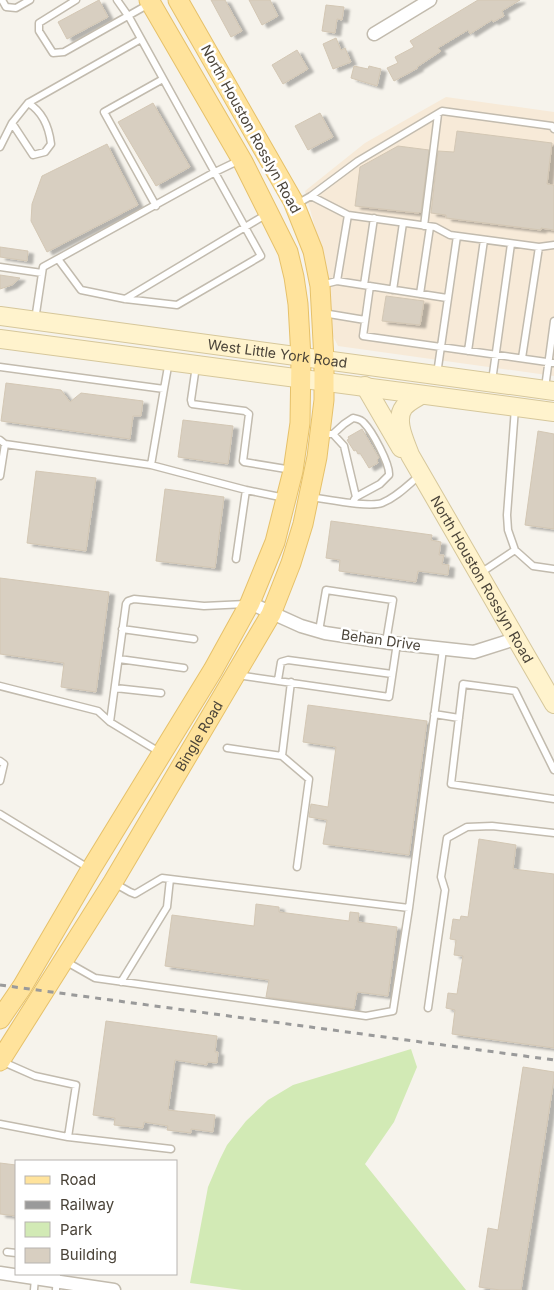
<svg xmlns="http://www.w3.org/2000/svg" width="554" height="1290" font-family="Inter,sans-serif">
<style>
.commercial{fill:#f7ead8}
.green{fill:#d2eab5}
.building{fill:#d8cfc1;stroke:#d3c7b4;filter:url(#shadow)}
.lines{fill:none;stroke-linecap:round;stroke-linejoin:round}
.lane-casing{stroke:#c2bbae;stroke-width:9}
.street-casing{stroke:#c2bbae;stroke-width:15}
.secondary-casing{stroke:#d6c79b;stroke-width:20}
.primary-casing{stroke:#e6c16a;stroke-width:21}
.lane{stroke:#fff;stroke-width:6}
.street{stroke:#fff;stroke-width:12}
.secondary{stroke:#fff3cd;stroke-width:18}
.primary{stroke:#ffe39c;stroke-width:19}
.rail{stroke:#9a9a9a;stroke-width:3;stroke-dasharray:6 6;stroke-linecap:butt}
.labels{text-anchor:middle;stroke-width:5;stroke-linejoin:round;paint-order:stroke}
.street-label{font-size:14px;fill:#4b4439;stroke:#fff}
</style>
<defs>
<filter id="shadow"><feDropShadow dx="5.5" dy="3" stdDeviation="1" flood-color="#0004"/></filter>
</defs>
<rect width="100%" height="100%" fill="#f6f3ec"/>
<path class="commercial" d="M446 97 554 112V376L338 346 332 334 328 288 319 242 305 191 365 143Z"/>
<path class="green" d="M411 1049 417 1067 394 1122 365 1164 466 1290H242L190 1283 208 1187 220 1159 227 1145 246 1121 268 1100 293 1085Z"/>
<path class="building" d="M99 0 108 17 67 39 58 22Z
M211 0H225L242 31 231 37Z
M249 0H270L278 16 262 25Z
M478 0H520L502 11 504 16 493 22 492 20 470 34 468 30 438 48 441 51 417 67 418 68 394 81 387 68 398 63 395 57 414 47 410 41Z
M326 5 344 7 342 20 337 19 335 33 322 31Z
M336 38 341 50 345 48 351 62 333 69 323 44Z
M297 50 308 69 283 84 272 65Z
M354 66 368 69 369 66 381 69 377 86 351 78Z
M153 103 190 167 156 186 118 122Z
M320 113 333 137 308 150 295 126Z
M457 131 552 143 547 184 554 185V230L541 228V230L446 218V215L431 213 438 151 454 152Z
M107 144 138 205 47 252 31 221 32 204 42 176Z
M398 146 429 150 421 212 418 213 355 206 360 167Z
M0 247 28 251 27 261 0 257Z
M0 275 20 278 12 285 0 289Z
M386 296 424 301 420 325 382 321Z
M6 383 61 390 70 402 81 393 143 401 141 416H133L130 439 1 421Z
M183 420 233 426 228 464 178 457Z
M362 429 379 458 377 460 378 463 369 468 360 453 358 454 356 450 354 451 347 440 349 439 348 437Z
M538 431 554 434V529L525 525Z
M36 471 96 478 86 551 27 543Z
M165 489 224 497 215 568 156 561Z
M331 521 432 535 431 540 441 542 439 555H444L442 564 449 565 448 575 418 571 416 582 339 571 340 560 326 558Z
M0 578 109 592 96 692 61 687 64 663 0 654Z
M308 705 427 721 409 855 323 844 327 820 309 817 311 804 328 807 336 747 303 742Z
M479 839 516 845 513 869 554 874V1048L452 1034 455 1010 446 1008 448 993 457 994 463 956 454 955 456 940 450 939 453 919 460 920 461 916 468 917Z
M256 904 279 907V912L349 921 350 912 359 913 358 922 397 927 388 996 357 992 354 1009 266 997 269 980 165 966 172 915 254 926Z
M106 1021 217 1036 215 1052H218L217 1063 207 1062V1065L175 1060 168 1110 215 1115 213 1132 191 1129V1133L167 1130 168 1126 144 1122 143 1128 114 1125 115 1118 93 1115Z
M523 1067 554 1072V1079L521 1290H500L479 1287 488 1228 498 1230Z
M0 1163 16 1165V1216L0 1214Z"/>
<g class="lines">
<defs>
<path id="lane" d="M2 0 6 7 16 8 30 0
M76 0 39 23V31L53 53 64 52 149 4
M28 103C43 112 49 127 51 144L45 152 33 155 12 123 28 103 141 39
M0 147 12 123
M311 196 348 215 435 227 450 235 539 247 554 245
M295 205 311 196 358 161 442 111 552 126 554 129
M156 206 104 112 163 79
M424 226 438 114
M58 259 81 290 125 299 177 305 261 256 129 17 117 0
M0 267 42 273
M337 281 348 215
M321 285 337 281 447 298
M364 285 374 218
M370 286 363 336 554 363
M393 290 403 223
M420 294 430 227
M125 299 267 214
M323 313 365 320
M35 320 43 267 215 172 240 160
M468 351 484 240
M522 358 539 247
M196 366 191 400 192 404 245 411 249 414 243 461 244 462 292 470
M0 367 164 389 169 361
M437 374 457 236
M492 381 511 244
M545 388 554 321
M330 434H333L344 446 356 497 354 500
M333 434 344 424 353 418C358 419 361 419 364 423 372 431 390 464 389 475L380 484 356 497
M0 440 5 444 151 465 246 490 285 498
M151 465 164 389
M0 476 5 444
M310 497C326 499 369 508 382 503 397 497 408 485 420 475
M515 550 508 530 507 515 515 408
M236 559 246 490
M479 574 515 550 533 566 554 569
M122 629 194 639
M319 631 326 590 393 600 386 642
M119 659 184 668
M237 675 389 697 397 643
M278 680 281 662 288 660 392 674
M291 682 282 756 309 779 297 867
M0 686 98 711 110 722 161 753
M115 688 161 693
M434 714 459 718
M110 722 126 604 128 601 134 599 204 606 246 604
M227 748 282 756
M0 761 4 764 0 781
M554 770 515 691 463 684 451 784 554 799
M0 814 90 869
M409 908 443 649
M65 961 95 978 366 1016 393 1011 409 908 162 878 135 894 130 892 114 883
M121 982 167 907 170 879
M428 1008 445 890 441 877 447 838 467 827 492 826 554 833
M0 1124 68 1137 76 1085 35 1076 1 1061
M68 1137 171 1149
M7 1252 16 1253
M34 1290 35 1278
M56 1290 57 1274"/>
<path id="street" d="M374 34 430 0
M250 603 301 626 325 633 391 643 474 652 515 639
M0 1273 114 1290"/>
<g id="secondary">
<path id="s1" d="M0 316 554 391"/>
<path d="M0 339 554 412"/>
<path d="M365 386 401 448"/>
<path id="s2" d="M421 395C416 398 408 402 404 407 394 420 405 441 410 455L554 704"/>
</g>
<g id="primary">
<path d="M0 1019 22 987 91 869 213 670 250 603 275 542 293 471 300 423 301 358 298 304 294 277 288 252 243 162 149 0"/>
<path id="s3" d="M0 1061 113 882 271 614 291 563 303 524 317 457 324 400V360L320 286 313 251 293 201 178 0"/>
</g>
</defs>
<use href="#lane" class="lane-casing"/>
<use href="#street" class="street-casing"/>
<use href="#secondary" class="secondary-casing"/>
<use href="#primary" class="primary-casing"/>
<use href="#lane" class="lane"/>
<use href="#street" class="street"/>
<use href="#secondary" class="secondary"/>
<use href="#primary" class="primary"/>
<path class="rail" d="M0 985 554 1060"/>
</g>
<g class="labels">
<g class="street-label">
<text transform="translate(251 129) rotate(61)" y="5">North Houston Rosslyn Road</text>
<text dy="5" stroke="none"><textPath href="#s1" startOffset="280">West Little York Road</textPath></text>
<text dy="5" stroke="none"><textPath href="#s2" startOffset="215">North Houston Rosslyn Road</textPath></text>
<text transform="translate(381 640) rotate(8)" y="5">Behan Drive</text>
<text dy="5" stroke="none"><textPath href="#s3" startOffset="381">Bingle Road</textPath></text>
</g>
</g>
<rect x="15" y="1160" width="162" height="115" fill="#ffffff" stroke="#b7b4b0"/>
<rect x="25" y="1176" width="25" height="8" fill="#ffe39c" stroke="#b7b4b0"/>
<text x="60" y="1185" font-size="15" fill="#4b4439">Road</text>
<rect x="25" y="1201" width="25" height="8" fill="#9a9a9a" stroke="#b7b4b0"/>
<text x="60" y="1210" font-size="15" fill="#4b4439">Railway</text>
<rect x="25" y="1222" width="25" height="15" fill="#d2eab5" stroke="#b7b4b0"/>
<text x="60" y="1235" font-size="15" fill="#4b4439">Park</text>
<rect x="25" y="1248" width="25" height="15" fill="#d8cfc1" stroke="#b7b4b0"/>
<text x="60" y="1260" font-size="15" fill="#4b4439">Building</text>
</svg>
